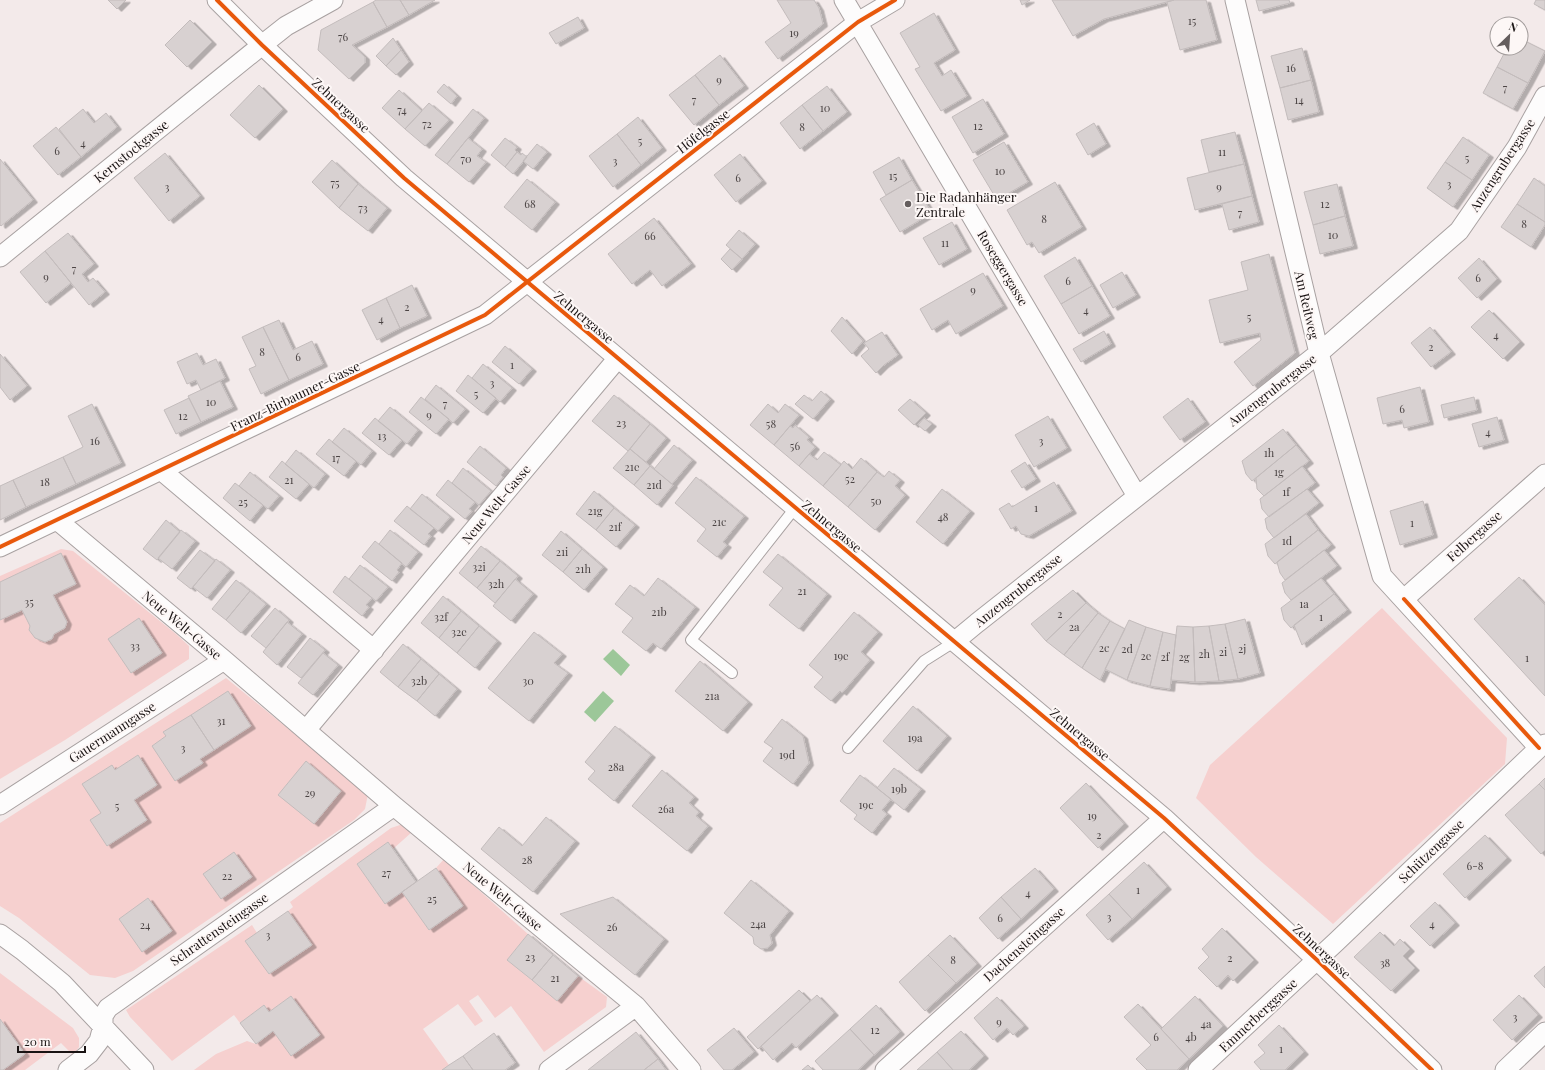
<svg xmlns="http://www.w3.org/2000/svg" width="1545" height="1070" font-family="'Playfair Display',serif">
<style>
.green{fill:#f6d0cf}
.water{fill:#9cc799}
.building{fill:#d8d1d1;stroke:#c3bcbc;filter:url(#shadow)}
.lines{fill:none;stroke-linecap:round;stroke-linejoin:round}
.lane-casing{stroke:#a8a1a1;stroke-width:12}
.street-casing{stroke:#a8a1a1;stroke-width:21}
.lane{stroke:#fdfcfc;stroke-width:10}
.street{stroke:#fdfcfc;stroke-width:19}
.cycleway-casing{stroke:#fdf7f6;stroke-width:6}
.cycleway{stroke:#e8590c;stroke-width:4}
.poi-dot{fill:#655e5e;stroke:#fdf7f6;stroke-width:1.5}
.labels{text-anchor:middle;stroke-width:4;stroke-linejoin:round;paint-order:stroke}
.number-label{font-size:11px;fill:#4b4444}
.street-label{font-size:13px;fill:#191313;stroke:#fdf7f6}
.poi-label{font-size:13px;fill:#191313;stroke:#fdf7f6;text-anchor:start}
</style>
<defs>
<filter id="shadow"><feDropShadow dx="4.5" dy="2.5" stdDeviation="0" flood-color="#0004"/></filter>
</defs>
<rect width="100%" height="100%" fill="#f3eaea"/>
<path class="green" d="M61 549 73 551 176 634 189 646V659L65 740 0 779V576Z
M1382 608 1507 738 1505 764 1333 924 1256 857 1196 798 1210 765Z
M226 678 368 794 365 809 354 820 133 971 115 978 90 975 19 918 0 906V823Z
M403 824 412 832 393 849 388 842 357 864 385 904 402 892 429 930 463 906 436 868 444 859 528 934 507 960 557 1001 578 976 607 997 606 1007 544 1052 511 1006 495 1018 478 995 469 1001 483 1021 475 1026 458 1004 423 1029 449 1065 442 1070H194L216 1054 247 1041 256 1044 273 1031 320 1035 291 996 269 1012 264 1005 240 1023 234 1015 172 1061 130 1017 126 1010 252 925 257 933 245 941 269 974 311 945 288 911 293 907 290 902 391 828Z
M0 973 73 1028 79 1038V1047L73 1055 61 1043 25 1070H3L25 1054 0 1019Z"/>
<path class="water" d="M613 649 630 665 621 676 603 659Z
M603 691 614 701 595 722 584 712Z"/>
<path class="building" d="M108 0H126L117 9Z
M376 0H400L409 15 387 27 373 2Z
M400 0H435L409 15Z
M777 0H814L819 8 823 24 778 59 765 42 791 23Z
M1020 0H1030L1022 5Z
M1052 0H1174L1104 19 1073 36Z
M1174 0H1206L1217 40 1180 50 1167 2Z
M1256 0H1289L1290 3 1259 11Z
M1536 0H1545V10L1534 4Z
M373 2 387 27 352 45 365 57V63L349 79 318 50 321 30Z
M934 13 955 50 934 63 942 76 951 70 967 96 941 111 915 69 920 67 900 33Z
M578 17 584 28 556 44 549 33Z
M190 20 212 42 187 67 165 45Z
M393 38 401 50 386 66 376 56Z
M1521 39 1545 51 1528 83 1497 67 1507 48H1521Z
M1302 48 1311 80 1280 88 1271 56Z
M401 50 409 62 396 75 386 66Z
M720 55 744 86 719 105 695 75Z
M1497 67 1528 83 1513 109 1483 93Z
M695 75 719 105 694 125 669 95Z
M1311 80 1319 112 1288 120 1280 88Z
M444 84 457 96 451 104 437 92Z
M259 85 283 109 255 138 230 115Z
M827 86 847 112 823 131 802 105Z
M399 90 422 111 405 129 382 108Z
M983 99 1004 134 973 153 952 117Z
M429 103 449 120 425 146 405 129Z
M802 105 823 131 800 149 780 123Z
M83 109 94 123 106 113 117 127 81 157 59 129Z
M473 109 484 118 447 164 435 155Z
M638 117 662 148 641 165 617 134Z
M1094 123 1106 144 1088 155 1076 134Z
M56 127 81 157 58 175 33 146Z
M1235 132 1244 164 1209 172 1201 140Z
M617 134 641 165 613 187 589 156Z
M1463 137 1489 155 1472 180 1445 162Z
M468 138 482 149 477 156 486 162 469 182 447 164Z
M505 138 517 147 515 150 517 152 505 167 491 155Z
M1004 142 1028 182 997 200 973 160Z
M537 144 547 152 533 169 523 161Z
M517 152 521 155 522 153 527 157 513 174 505 167Z
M165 153 200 196 169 221 134 178Z
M740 154 762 181 736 202 714 175Z
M899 157 912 180 886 195 873 172Z
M0 159 33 200 1 226 0 225Z
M332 160 358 184 339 208 312 182Z
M1445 162 1472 180 1453 207 1427 188Z
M1244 164 1252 196 1195 210 1187 178Z
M1534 178 1545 186V222L1517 204Z
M527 179 555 202 532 230 504 207Z
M912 180 932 213 900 232 880 199Z
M1055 182 1082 227 1039 253 1032 242 1027 245 1007 210Z
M358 184 387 208 368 231 339 208Z
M1337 184 1345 216 1313 225 1304 192Z
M1252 196 1259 222 1229 230 1222 204Z
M1517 204 1545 222V225L1531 247 1501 227Z
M1345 216 1353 246 1320 254 1313 225Z
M654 218 691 264 662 286 650 270 632 284 608 254Z
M952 222 967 249 939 265 923 238Z
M739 230 755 244 742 259 726 245Z
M68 233 94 264 82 274 88 282 93 278 105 292 89 305 45 251Z
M730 249 742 259 732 270 721 259Z
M45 251 71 283 46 303 20 272Z
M1269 254 1295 353 1253 386 1234 362 1261 340 1260 333 1220 343 1209 300 1248 290 1241 262Z
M1075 257 1092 286 1061 304 1044 276Z
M1479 258 1497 279 1477 298 1458 278Z
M1122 272 1136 295 1113 308 1100 285Z
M983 273 1003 306 956 334 948 320 932 330 920 309Z
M412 285 427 316 400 328 386 298Z
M1092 286 1110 316 1079 334 1061 304Z
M386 298 400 328 377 340 362 310Z
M1489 310 1520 342 1503 359 1471 327Z
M842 317 863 341 852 354 831 331Z
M279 320 293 350 312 341 323 364 289 380 263 327Z
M263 327 289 380 261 394 249 369 256 366 242 337Z
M1430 327 1451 352 1431 367 1411 343Z
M1104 331 1111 344 1081 362 1073 349Z
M882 332 898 355 884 365 876 373 861 356 869 349 864 343Z
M505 346 532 369 519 384 492 362Z
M197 353 203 365 216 359 225 378 201 390 196 380 187 384 177 362Z
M0 354 27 386 10 400 0 387Z
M483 364 512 388 500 402 472 378Z
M468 375 496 398 483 413 456 391Z
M220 381 233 407 201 422 188 396Z
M436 385 465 409 453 423 425 399Z
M1420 387 1429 422 1404 428 1402 420 1383 424 1377 398Z
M821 391 830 399 813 419 795 404 804 395 812 401Z
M614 395 650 424 628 451 592 421Z
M421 397 449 419 436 434 409 412Z
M1474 397 1477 410 1444 418 1441 405Z
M189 398 201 422 176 434 164 410Z
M1188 398 1205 422 1180 440 1163 417Z
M910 399 926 413 914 425 898 410Z
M92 404 121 463 76 484 63 457 83 447 68 416Z
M768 404 778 413 785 404 799 415 774 445 750 425Z
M390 407 418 430 407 444 378 421Z
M1048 416 1067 448 1034 467 1015 435Z
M1497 417 1504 440 1479 447 1472 424Z
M375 418 402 440 389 455 362 433Z
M924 418 932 424 925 431 918 425Z
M650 424 666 438 646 462 630 449Z
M795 425 809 437 807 440 815 447 799 466 774 445 790 426 793 428Z
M344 428 372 451 361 465 332 442Z
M1283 429 1296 445 1252 481 1246 474 1242 461Z
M329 439 356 461 344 476 316 454Z
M674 445 692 460 672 484 654 469Z
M1296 445 1309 461 1264 496 1257 489 1256 478Z
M480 446 506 468 501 475 503 477 496 486 467 462Z
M630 449 650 466 634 485 613 468Z
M296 450 325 474 314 488 285 464Z
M824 452 841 465 823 486 799 466 809 454 817 460Z
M63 457 76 484 26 507 13 480Z
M861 458 877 472 848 507 823 486 844 461 852 469Z
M282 461 309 484 296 499 269 477Z
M1025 462 1036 479 1022 488 1011 471Z
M650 466 673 485 657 505 634 485Z
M1302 466 1315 483 1269 517 1262 509 1260 499Z
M463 468 491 491 479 505 452 483Z
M889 471 900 480 895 486 905 495 875 530 848 507 877 472 884 477Z
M250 472 279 496 268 509 239 486Z
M696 477 744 516 723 542 727 545 717 557 697 541 706 529 675 503Z
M13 480 26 507 0 520V486Z
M448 480 475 502 469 509 472 511 465 519 436 495Z
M1054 482 1072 511 1029 536 1021 534 1016 526 1011 529 999 509 1009 503 1012 507Z
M235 483 263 505 250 521 223 498Z
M942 489 970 511 943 544 916 522Z
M1307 489 1319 503 1274 538 1267 529 1265 519Z
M594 491 614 508 596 530 576 514Z
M422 494 450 517 438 531 410 509Z
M1423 501 1433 535 1400 545 1390 511Z
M407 506 434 528 428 534 431 536 424 545 394 521Z
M614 508 635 525 616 547 596 530Z
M1306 514 1318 530 1275 564 1268 556 1265 544Z
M166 520 180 532 157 560 143 549Z
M181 530 195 541 172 569 158 558Z
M390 530 418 552 406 567 379 544Z
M1318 530 1331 545 1285 580 1280 573 1277 562Z
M561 531 582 549 563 572 542 555Z
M375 541 402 563 397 570 399 572 392 581 362 557Z
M481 546 500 561 477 588 459 573Z
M582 549 603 567 584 590 563 572Z
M200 550 215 561 191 589 177 578Z
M1324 550 1337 566 1291 600 1285 593 1282 583Z
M61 553 76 584 53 595 67 622 65 628 54 634 52 639 45 642 35 638 29 630 30 626 22 610 0 620V582Z
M778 554 827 594 799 629 769 605 783 588 763 572Z
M216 559 230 570 207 598 193 587Z
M500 561 518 576 495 603 477 588Z
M360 565 388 587 376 601 349 579Z
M345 576 372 598 366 605 369 607 362 616 333 592Z
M1519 577 1545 605V696L1474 619Z
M658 578 695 607 661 649 653 643 646 651 622 632 633 618 615 604 630 585 644 596Z
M1321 578 1334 594 1291 628 1284 620 1281 608Z
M515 579 533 594 511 621 493 606Z
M236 580 250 591 226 620 212 609Z
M1073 590 1086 603 1046 641 1031 624Z
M250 591 266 604 241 633 226 620Z
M1334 594 1347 610 1302 645 1294 625Z
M443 596 461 611 439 638 421 623Z
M1086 603 1098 613 1064 655 1046 641Z
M275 608 289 620 266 648 251 636Z
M461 611 479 626 457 653 439 638Z
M854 612 878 632 861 652 870 660 842 693 840 691 831 701 814 687 823 677 809 665Z
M1098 613 1110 621 1082 668 1064 655Z
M139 618 162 653 131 673 108 639Z
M1245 619 1260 673 1238 679 1225 624Z
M1129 620 1146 627 1127 680 1105 669Z
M1110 621 1125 629 1100 680 1082 668Z
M287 622 302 634 277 665 263 652Z
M1225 624 1238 679 1219 681 1209 626Z
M479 626 497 641 475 668 457 653Z
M1177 626 1193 627 1195 682 1171 680Z
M1209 626 1219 681 1195 682 1193 627Z
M1146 627 1163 632 1150 686 1127 680Z
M534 632 562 654 554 663 568 673 529 721 488 688Z
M1163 632 1176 635 1170 689 1150 686Z
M310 638 325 650 301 678 287 667Z
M403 644 421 659 398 687 380 672Z
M323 653 338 665 313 695 298 683Z
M421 659 439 674 417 701 398 687Z
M700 661 748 702 723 731 675 691Z
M439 674 457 689 435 716 417 701Z
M228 691 251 726 214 750 191 715Z
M913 706 947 736 917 771 883 741Z
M191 715 214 750 200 759 203 763 175 781 152 746 166 736 163 732Z
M782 719 803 736 809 763 793 784 763 761 773 748 764 742Z
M615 726 651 755 614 801 588 779 595 771 585 762Z
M138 755 157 785 134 800 147 820 107 846 90 820 101 813 82 784 112 765 115 770Z
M306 761 341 791 314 824 278 795Z
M894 768 921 789 904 810 877 788Z
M662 770 694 797 689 803 699 812 696 816 708 826 687 851 632 806Z
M860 775 891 799 882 810 887 814 872 833 854 819 857 815 840 801Z
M1545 778V790L1539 784Z
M1086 783 1124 824 1098 848 1060 808Z
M1539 784 1545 790V850L1541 854 1505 815Z
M546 817 575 841 533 892 481 849 499 827 522 846Z
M1485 835 1507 858 1465 898 1443 874Z
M388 842 416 882 385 904 357 864Z
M234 852 252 877 221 899 203 874Z
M1144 862 1167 887 1132 919 1109 894Z
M436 868 463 906 429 930 402 892Z
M1035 868 1054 889 1021 919 1001 897Z
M751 880 789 911 770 935 772 943 768 948 761 949 754 944 753 937 724 913Z
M1109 894 1132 919 1108 940 1086 915Z
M613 897 664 939 635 975 560 914Z
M1001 897 1021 919 998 939 979 918Z
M148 898 172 931 142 952 119 919Z
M1435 902 1455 923 1430 946 1410 926Z
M288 911 312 945 269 974 245 941Z
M1222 928 1254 960 1233 981 1228 975 1217 987 1198 968 1209 957 1202 949Z
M1380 932 1394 946 1400 939 1410 949 1403 956 1415 968 1391 991 1354 957Z
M528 934 553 955 532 980 507 960Z
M950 935 977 964 956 983 928 955Z
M553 955 578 976 557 1001 532 980Z
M928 955 956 983 925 1011 899 982Z
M1545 966V988L1534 976Z
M799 990 810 1001 758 1049 747 1037Z
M817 995 834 1013 796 1048 792 1043 773 1060 761 1046Z
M1519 995 1538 1015 1512 1040 1493 1020Z
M291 996 320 1035 291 1056 273 1031 256 1044 240 1023 264 1005 269 1012Z
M1195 996 1223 1026 1189 1059 1161 1029Z
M997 997 1024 1026 1013 1035 1007 1028 993 1040 974 1018Z
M1138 1004 1189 1059 1177 1070H1147L1136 1059 1151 1045 1124 1017Z
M876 1005 900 1032 874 1055 850 1029Z
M0 1019 25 1054 3 1070H0Z
M1279 1025 1304 1052 1285 1070H1261L1254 1062 1265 1053 1258 1045Z
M734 1028 754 1052 732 1070H724L707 1050Z
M850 1029 874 1055 858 1070H823L815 1061Z
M961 1031 984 1056 969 1070H953L937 1052Z
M636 1032 658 1059 644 1070H588Z
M494 1033 515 1063 505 1070H473L463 1056Z
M937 1052 953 1070H917Z
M463 1056 473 1070H442L449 1065Z
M658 1059 666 1070H644Z
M808 1065 813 1070H802Z"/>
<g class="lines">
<defs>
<path id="lane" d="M732 673 691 640 795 508
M848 748 924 661 954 642"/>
<path id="street" d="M217 0 262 45 404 178 1164 818 1317 960 1432 1070
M844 0 1137 496
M1235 0 1319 353 1382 576 1539 748
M0 257 262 45 286 26 333 0
M162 471 374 650
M57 520 224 660 394 806 636 1006 691 1070
M0 547 485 315 858 22 895 0
M1404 599 1545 474
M954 642 977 623 1319 353 1459 231 1517 147 1545 96
M306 730 618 358
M0 805 224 660
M0 934 22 950 62 983 144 1070
M68 1070 89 1054 99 1041 103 1026V1016L108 1008 394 806
M549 1070 636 1006
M885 1070 1164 818
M1198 1070 1336 942 1539 748 1545 744
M1505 1070 1545 1032"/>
</defs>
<use href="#lane" class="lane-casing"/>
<use href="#street" class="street-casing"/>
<use href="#lane" class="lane"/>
<use href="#street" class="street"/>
<defs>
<path id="cycleway" d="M217 0 262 45 404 178 1164 818 1317 960 1432 1070
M0 547 485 315 858 22 895 0
M1404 599 1539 748"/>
</defs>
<use href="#cycleway" class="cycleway-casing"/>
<use href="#cycleway" class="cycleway"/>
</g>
<circle class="poi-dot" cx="908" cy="204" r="4"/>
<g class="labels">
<g class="number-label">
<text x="1192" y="25">15</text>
<text x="794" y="37">19</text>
<text x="343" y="41">76</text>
<text x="1291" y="72">16</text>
<text x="719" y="84">9</text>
<text x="1505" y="92">7</text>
<text x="694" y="104">7</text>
<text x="1299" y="104">14</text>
<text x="825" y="112">10</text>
<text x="402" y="114">74</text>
<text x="427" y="128">72</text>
<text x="978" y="130">12</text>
<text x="802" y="131">8</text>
<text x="640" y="145">5</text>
<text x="83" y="147">4</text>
<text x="57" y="155">6</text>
<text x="1222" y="156">11</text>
<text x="1467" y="162">5</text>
<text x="466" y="163">70</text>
<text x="615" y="165">3</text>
<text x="1000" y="175">10</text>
<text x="893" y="180">15</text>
<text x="738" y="182">6</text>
<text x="335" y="187">75</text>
<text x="1449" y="188">3</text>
<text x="167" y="191">3</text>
<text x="1219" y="191">9</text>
<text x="530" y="208">68</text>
<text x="1325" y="208">12</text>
<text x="363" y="212">73</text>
<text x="1240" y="217">7</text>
<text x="1044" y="223">8</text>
<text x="1524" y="228">8</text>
<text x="1333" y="239">10</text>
<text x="650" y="240">66</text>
<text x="945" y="247">11</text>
<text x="74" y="273">7</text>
<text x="46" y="281">9</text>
<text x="1478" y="282">6</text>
<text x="1068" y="285">6</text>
<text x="973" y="294">9</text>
<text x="407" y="311">2</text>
<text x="1086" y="314">4</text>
<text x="1249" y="321">5</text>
<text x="381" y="323">4</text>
<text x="1496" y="339">4</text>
<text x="1431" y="351">2</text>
<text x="262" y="356">8</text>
<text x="298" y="361">6</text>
<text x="512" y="369">1</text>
<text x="492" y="387">3</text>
<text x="476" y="398">5</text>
<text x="211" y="406">10</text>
<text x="445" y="408">7</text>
<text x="1402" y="413">6</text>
<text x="429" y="419">9</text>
<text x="183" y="420">12</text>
<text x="621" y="427">23</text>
<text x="771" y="428">58</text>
<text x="1488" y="436">4</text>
<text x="382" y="440">13</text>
<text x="95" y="445">16</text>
<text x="1041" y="445">3</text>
<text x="795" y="450">56</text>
<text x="1269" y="457">1h</text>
<text x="336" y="462">17</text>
<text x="632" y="471">21e</text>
<text x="1279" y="476">1g</text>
<text x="850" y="483">52</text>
<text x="289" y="484">21</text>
<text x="45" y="486">18</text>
<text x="654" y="489">21d</text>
<text x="1286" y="496">1f</text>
<text x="876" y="505">50</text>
<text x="243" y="506">25</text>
<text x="1036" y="512">1</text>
<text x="595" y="515">21g</text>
<text x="943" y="521">48</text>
<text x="719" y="526">21c</text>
<text x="1412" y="527">1</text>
<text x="615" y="531">21f</text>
<text x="1287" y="545">1d</text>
<text x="562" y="556">21i</text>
<text x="479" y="571">32i</text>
<text x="583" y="573">21h</text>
<text x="496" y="588">32h</text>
<text x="802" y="595">21</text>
<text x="29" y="606">35</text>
<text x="1304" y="608">1a</text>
<text x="659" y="616">21b</text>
<text x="1060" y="618">2</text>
<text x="441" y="621">32f</text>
<text x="1321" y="621">1</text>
<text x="1074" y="631">2a</text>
<text x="459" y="636">32e</text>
<text x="135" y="650">33</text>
<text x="1104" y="652">2c</text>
<text x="1127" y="653">2d</text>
<text x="1242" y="653">2j</text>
<text x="1223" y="656">2i</text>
<text x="1204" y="658">2h</text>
<text x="841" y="660">19e</text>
<text x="1146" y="660">2e</text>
<text x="1165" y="661">2f</text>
<text x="1184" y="661">2g</text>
<text x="1527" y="662">1</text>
<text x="419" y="685">32b</text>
<text x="528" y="685">30</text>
<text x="712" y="700">21a</text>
<text x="221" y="725">31</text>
<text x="915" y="742">19a</text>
<text x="183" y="752">3</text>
<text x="787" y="759">19d</text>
<text x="616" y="771">28a</text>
<text x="899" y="793">19b</text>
<text x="310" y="797">29</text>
<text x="866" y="809">19c</text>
<text x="117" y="810">5</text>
<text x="666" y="813">26a</text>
<text x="1092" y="820">19</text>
<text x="1099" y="839">2</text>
<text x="527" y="864">28</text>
<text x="1475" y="870">6-8</text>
<text x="386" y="877">27</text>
<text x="227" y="880">22</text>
<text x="1138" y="894">1</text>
<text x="1028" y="897">4</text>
<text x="432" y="903">25</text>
<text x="1109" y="921">3</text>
<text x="1000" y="922">6</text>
<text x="758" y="928">24a</text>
<text x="1432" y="928">4</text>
<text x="145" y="929">24</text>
<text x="612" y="931">26</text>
<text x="268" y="939">3</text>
<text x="530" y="961">23</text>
<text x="1230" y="962">2</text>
<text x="953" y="964">8</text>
<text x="1385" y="967">38</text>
<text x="555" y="982">21</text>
<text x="1515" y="1021">3</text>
<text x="999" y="1026">9</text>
<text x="1206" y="1028">4a</text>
<text x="875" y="1034">12</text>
<text x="1156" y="1041">6</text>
<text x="1191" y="1041">4b</text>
<text x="1281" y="1053">1</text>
</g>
<g class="street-label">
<text transform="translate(341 105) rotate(43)" y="5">Zehnergasse</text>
<text transform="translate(703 131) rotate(-38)" y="5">Höfelgasse</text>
<text transform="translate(131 151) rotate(-39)" y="5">Kernstockgasse</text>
<text transform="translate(1502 165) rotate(-57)" y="5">Anzengrubergasse</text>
<text transform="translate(1003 268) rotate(59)" y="5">Roseggergasse</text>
<text transform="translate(1307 305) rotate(77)" y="5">Am Reitweg</text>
<text transform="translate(584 317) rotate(40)" y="5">Zehnergasse</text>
<text transform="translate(1272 390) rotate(-38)" y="5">Anzengrubergasse</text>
<text transform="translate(295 396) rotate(-26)" y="5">Franz-Birbaumer-Gasse</text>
<text transform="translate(496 504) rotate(-50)" y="5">Neue Welt-Gasse</text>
<text transform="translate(832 526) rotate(40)" y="5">Zehnergasse</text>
<text transform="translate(1474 536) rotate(-42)" y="5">Felbergasse</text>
<text transform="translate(1018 590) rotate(-39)" y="5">Anzengrubergasse</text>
<text transform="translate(182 625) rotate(40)" y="5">Neue Welt-Gasse</text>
<text transform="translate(112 732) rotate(-33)" y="5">Gauermanngasse</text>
<text transform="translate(1080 734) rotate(40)" y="5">Zehnergasse</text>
<text transform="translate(1431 851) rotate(-44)" y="5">Schützengasse</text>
<text transform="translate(503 896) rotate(40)" y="5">Neue Welt-Gasse</text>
<text transform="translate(219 929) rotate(-35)" y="5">Schrattensteingasse</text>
<text transform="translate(1024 944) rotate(-42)" y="5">Dachensteingasse</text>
<text transform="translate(1322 951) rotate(43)" y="5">Zehnergasse</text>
<text transform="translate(1258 1015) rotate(-43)" y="5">Emmerberggasse</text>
</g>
<g class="poi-label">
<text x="916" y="202">Die Radanhänger<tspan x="916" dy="15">Zentrale</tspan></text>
</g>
</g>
<g transform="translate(1509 36) rotate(25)"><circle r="19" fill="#fdf7f6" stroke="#a29c9b"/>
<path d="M0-3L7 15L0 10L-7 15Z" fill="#655e5e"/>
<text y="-6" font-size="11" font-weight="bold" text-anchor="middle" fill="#191313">N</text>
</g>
<path d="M18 1046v6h67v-6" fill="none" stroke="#191313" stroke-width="2"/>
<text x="24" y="1046" font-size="12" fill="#191313" stroke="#fdf7f6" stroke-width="3" paint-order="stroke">20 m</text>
</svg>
